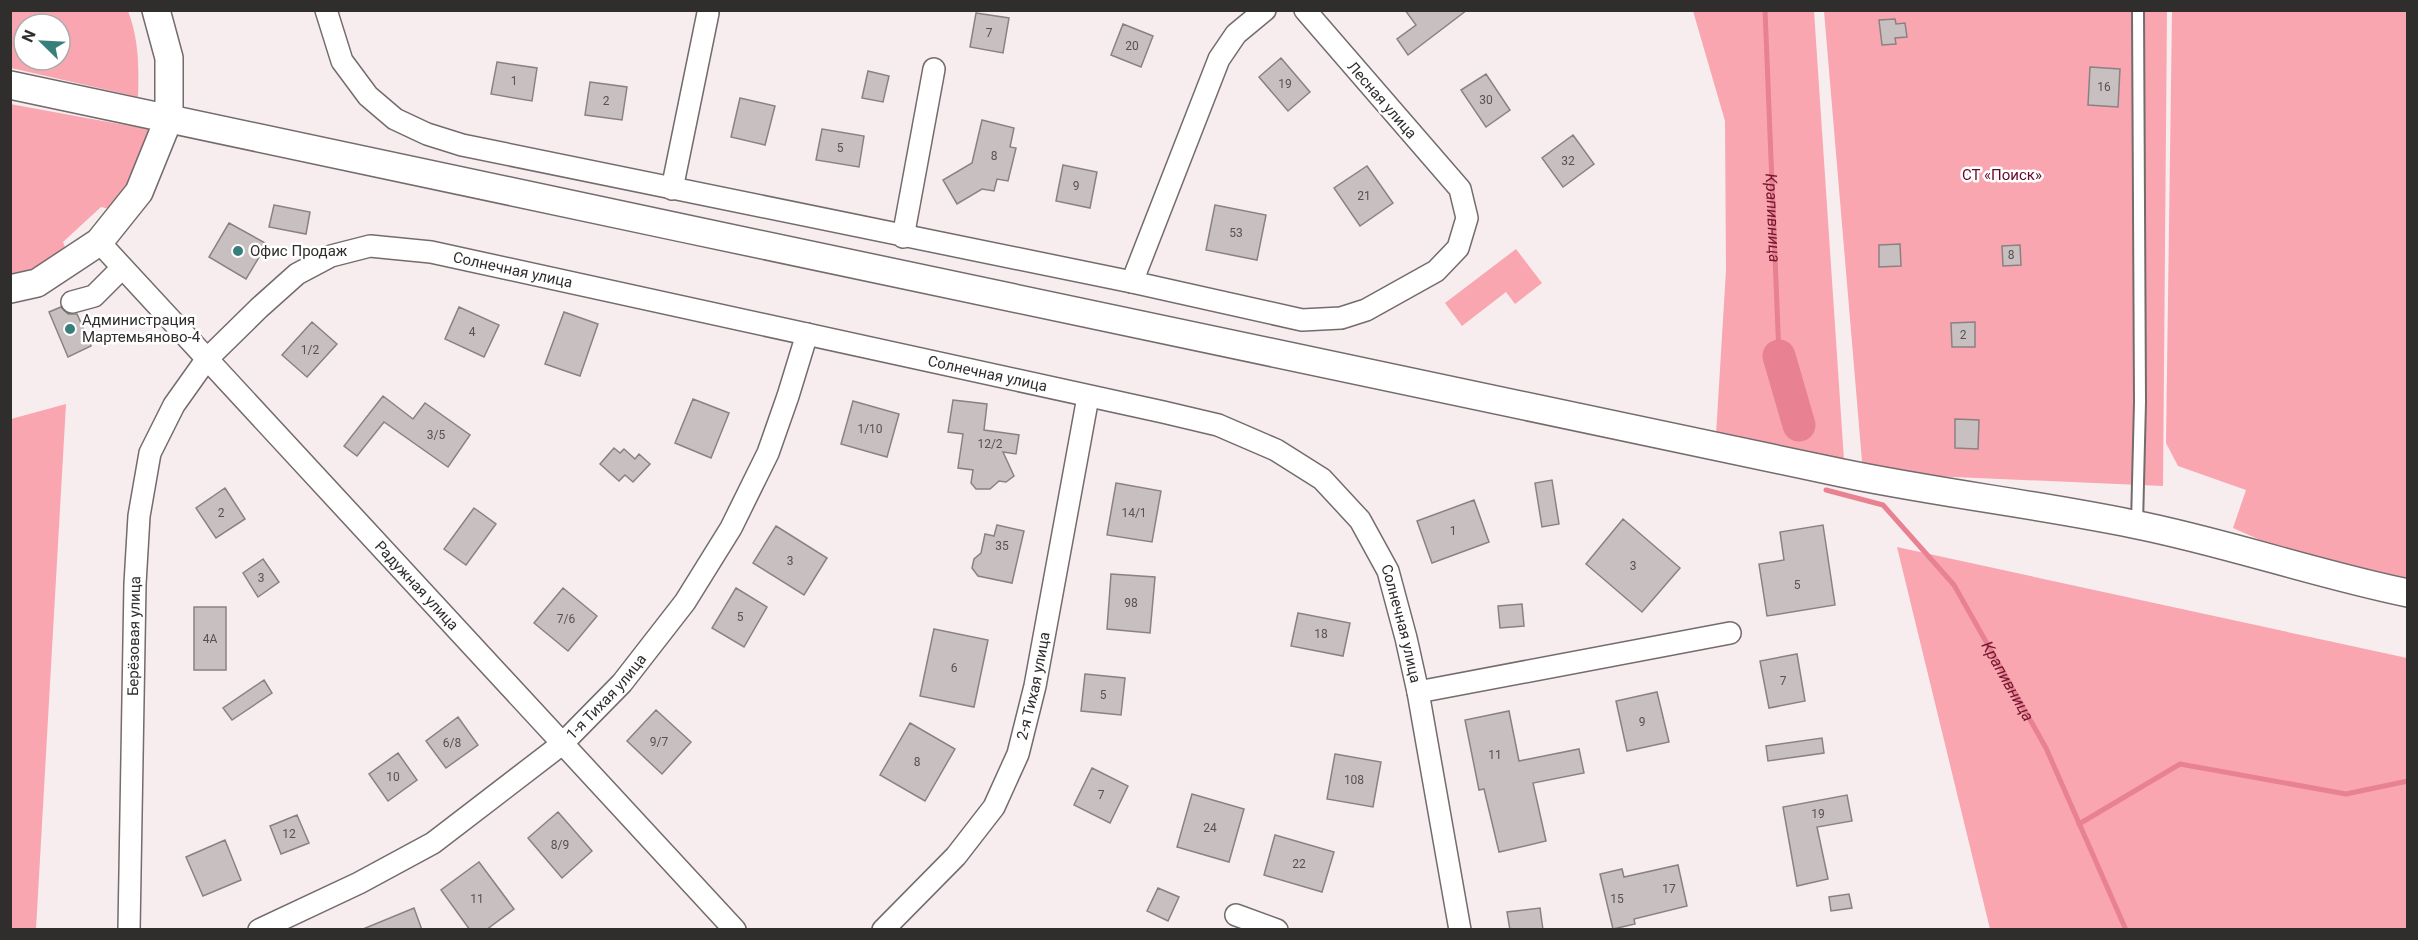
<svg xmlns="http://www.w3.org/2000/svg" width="2418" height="940" font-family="Roboto,sans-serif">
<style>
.green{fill:#f9a6b0;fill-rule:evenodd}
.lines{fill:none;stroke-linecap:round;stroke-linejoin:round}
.stream{stroke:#e88191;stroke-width:5}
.river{stroke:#e88191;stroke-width:33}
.building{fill:#c8bfc0;stroke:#8a8282;stroke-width:1.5}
.service-casing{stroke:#736b6c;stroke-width:14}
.minor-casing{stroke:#736b6c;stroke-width:24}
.tertiary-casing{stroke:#736b6c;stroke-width:30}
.service{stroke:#fff;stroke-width:10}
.minor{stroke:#fff;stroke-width:21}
.tertiary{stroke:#fff;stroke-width:27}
.poi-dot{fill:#377f7b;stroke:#fff;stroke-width:2}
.labels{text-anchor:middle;stroke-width:5;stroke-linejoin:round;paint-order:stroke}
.number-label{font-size:12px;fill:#565252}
.street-label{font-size:15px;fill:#302d2d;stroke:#fff}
.park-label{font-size:15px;fill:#670625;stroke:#fff}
.poi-label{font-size:15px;fill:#302d2d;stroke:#fff;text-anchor:start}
.water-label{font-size:16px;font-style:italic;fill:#72162f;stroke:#fff}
</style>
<rect width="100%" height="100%" fill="#f7edee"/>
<path class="green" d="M11 10 128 11C139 39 139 68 138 97L11 68ZM24 24H60V60H24Z
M1693 11H1814L1844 460 1716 435 1726 270 1725 121Z
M1824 11H2167L2163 486 1863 473Z
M2172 11H2407V578L2285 551 2233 528 2246 490 2178 466 2166 443Z
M10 104 152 130 139 172 114 210 101 207 63 242 68 255 10 277Z
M1516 249 1542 283 1515 304 1506 292 1462 326 1445 303Z
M66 404 36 929H11V419Z
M1897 547 2407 658V929H1990Z"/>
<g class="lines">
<g class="stream">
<path id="s1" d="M1765 10 1779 356"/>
<path id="s2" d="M1826 490 1883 505 1954 585 2046 748 2126 930"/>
<path d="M2079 824 2180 764 2346 794 2408 781"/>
</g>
<path class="river" d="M1779 356 1799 425"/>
</g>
<path class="building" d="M1405 10H1467L1408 55 1397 39 1416 25Z
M976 13 1009 18 1003 53 970 47Z
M1895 19 1896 24 1905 23 1907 37 1895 38 1896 44 1882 45 1879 20Z
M1123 24 1153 36 1141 67 1111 55Z
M1281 58 1310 92 1288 111 1259 77Z
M497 62 537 68 532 101 491 94Z
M2090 67 2120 69 2118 107 2088 105Z
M868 71 889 76 883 102 862 98Z
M1486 74 1510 110 1486 127 1461 90Z
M590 82 627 87 622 120 585 115Z
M740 98 775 106 765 145 731 137Z
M982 120 1014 128 1010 147 1016 148 1008 181 997 179 994 191 982 189 957 204 943 180 972 163Z
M822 129 864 136 859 167 816 160Z
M1573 135 1594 164 1563 187 1542 158Z
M1063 165 1097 172 1090 208 1056 201Z
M1367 166 1393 203 1360 226 1334 188Z
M274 205 310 212 306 234 269 227Z
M1215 205 1266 215 1257 260 1206 250Z
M229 223 267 244 246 279 209 257Z
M1900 244 1901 266 1879 267V245Z
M2020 245 2021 265 2003 266 2002 246Z
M61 307 68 314H77L91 346 68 357 49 312Z
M459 307 499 325 484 357 445 339Z
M564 312 598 324 580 376 545 364Z
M312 322 337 344 307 377 282 355Z
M1975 322V347H1952L1951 323Z
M383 396 413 419 425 403 470 435 448 467 384 422 357 456 344 446Z
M693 399 729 413 711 458 675 443Z
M953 400 987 404 984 430 1019 435 1016 454 1003 452 1014 476 1006 482 999 481 990 489H976L971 483 973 470 958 468 963 434 948 432Z
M853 401 899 414 887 457 841 444Z
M1955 419 1979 420 1978 449 1955 448Z
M614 448 620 453 624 449 635 459 639 454 650 464 633 482 625 475 619 481 600 464Z
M1552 480 1559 524 1542 527 1535 483Z
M1116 483 1161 491 1152 542 1107 535Z
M225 488 245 519 216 538 196 508Z
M1474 500 1489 542 1432 563 1417 521Z
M474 508 496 524 466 565 444 549Z
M1623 519 1680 568 1642 612 1586 564Z
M997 525 1024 531 1012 583 978 576 972 568 974 559 981 553 985 534 994 536Z
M1823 525 1835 605 1767 616 1759 564 1784 560 1780 532Z
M776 526 827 558 804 595 753 563Z
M263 559 279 582 258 597 243 573Z
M1111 574 1155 577 1150 633 1107 629Z
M563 588 597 616 568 651 534 623Z
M736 588 767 607 744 647 712 628Z
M1522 604 1524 626 1500 628 1498 606Z
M194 607H226V670H194Z
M1298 613 1350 623 1343 656 1291 646Z
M934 629 988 640 974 707 920 696Z
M1797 654 1805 701 1769 708 1760 661Z
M1085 674 1125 678 1121 715 1081 711Z
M264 680 272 693 232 720 223 708Z
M1657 692 1669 742 1627 751 1616 701Z
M656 710 691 742 662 774 627 741Z
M1509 711 1519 761 1579 749 1584 773 1533 783 1546 841 1499 852 1484 789 1479 790 1465 720Z
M458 717 478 745 446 768 426 741Z
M910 723 955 749 925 801 880 775Z
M1822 738 1824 753 1768 761 1766 746Z
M398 753 417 780 388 801 369 774Z
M1335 754 1381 762 1373 807 1327 799Z
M1092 768 1128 786 1110 823 1074 805Z
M1192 794 1244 809 1229 862 1177 847Z
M1847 795 1852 821 1817 827 1828 879 1797 886 1783 807Z
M558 812 592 851 562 878 528 838Z
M297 815 309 843 281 854 270 826Z
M1275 835 1334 852 1322 892 1264 875Z
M225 840 241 880 203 896 186 857Z
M479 862 514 909 486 930H470L441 890Z
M1678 865 1687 906 1634 919 1635 924 1613 929 1600 874 1622 869 1624 877Z
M1158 888 1179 897 1168 921 1147 911Z
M1849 894 1852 908 1831 911 1829 897Z
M414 908 422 930H363V929Z
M1540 908 1543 930H1510L1507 912Z"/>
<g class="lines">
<defs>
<path id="service" d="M2137 524 2140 402 2138 10"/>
<g id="minor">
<path d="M326 10 342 61 368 96 395 119 427 134 462 145 1132 282 1302 320 1341 318 1366 310 1436 271 1458 248 1467 218 1460 189 1305 10"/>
<path d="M672 189 708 13"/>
<path d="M903 237 934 69"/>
<path id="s3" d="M99 242 735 930"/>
<path d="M1132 282 1219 59 1236 34 1265 10"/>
<path d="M72 302 94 296 122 268"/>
<path d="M1418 692 1730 633"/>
<path d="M1236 915 1277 930"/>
<path id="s4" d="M129 930 135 584 139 516 150 453 174 405 206 360 259 308 297 274 331 256 370 246 431 252 1163 412 1218 425 1276 450 1322 479 1360 520 1388 571 1406 638 1418 692 1460 930"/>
<path id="s5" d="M259 930 359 883 433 843 562 744 622 683 685 602 731 528 768 453 788 396 807 334"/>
<path id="s6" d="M883 930 956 856 994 807 1018 754 1035 686 1088 397"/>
</g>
<path id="tertiary" d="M10 85C621 213 1230 348 1842 473 1938 493 2036 504 2133 524 2225 542 2315 574 2408 593
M10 289 37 283 99 242 139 192 169 118V58L156 10"/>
</defs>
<use href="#service" class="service-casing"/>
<use href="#minor" class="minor-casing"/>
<use href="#tertiary" class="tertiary-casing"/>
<use href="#service" class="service"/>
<use href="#minor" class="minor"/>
<use href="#tertiary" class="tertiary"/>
</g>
<g class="poi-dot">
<circle cx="238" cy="251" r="6"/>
<circle cx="70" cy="329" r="6"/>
</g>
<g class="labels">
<g class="number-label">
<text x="989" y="37">7</text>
<text x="1132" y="50">20</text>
<text x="514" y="85">1</text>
<text x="1285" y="88">19</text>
<text x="2104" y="91">16</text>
<text x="1486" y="104">30</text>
<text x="606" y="105">2</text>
<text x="840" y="152">5</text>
<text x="994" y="160">8</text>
<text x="1568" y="165">32</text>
<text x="1076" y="190">9</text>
<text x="1364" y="200">21</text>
<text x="1236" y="237">53</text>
<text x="2011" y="259">8</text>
<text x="472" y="336">4</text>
<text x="1963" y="339">2</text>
<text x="310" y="354">1/2</text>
<text x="870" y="433">1/10</text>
<text x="436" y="439">3/5</text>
<text x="990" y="448">12/2</text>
<text x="221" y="517">2</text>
<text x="1134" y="517">14/1</text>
<text x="1453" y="535">1</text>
<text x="1002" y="550">35</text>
<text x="790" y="565">3</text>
<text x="1633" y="570">3</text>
<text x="261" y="582">3</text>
<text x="1797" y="589">5</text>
<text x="1131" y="607">98</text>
<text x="740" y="621">5</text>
<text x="566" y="623">7/6</text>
<text x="1321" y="638">18</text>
<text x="210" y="643">4А</text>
<text x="954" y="672">6</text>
<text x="1783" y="685">7</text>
<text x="1103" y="699">5</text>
<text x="1642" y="726">9</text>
<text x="659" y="746">9/7</text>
<text x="452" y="747">6/8</text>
<text x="1495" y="759">11</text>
<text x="917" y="766">8</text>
<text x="393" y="781">10</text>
<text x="1354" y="784">108</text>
<text x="1101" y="799">7</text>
<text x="1818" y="818">19</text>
<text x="1210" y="832">24</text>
<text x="289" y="838">12</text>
<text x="560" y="849">8/9</text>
<text x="1299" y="868">22</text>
<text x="1669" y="893">17</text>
<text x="477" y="903">11</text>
<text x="1617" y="903">15</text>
</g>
<g class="street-label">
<text transform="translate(1382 100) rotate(49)" y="5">Лесная улица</text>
<text dy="5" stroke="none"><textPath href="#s4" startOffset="936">Солнечная улица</textPath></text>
<text dy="5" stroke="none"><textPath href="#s4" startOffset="1422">Солнечная улица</textPath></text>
<text dy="5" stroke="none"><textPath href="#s3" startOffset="468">Радужная улица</textPath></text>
<text dy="5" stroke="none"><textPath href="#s4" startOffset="1944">Солнечная улица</textPath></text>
<text dy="5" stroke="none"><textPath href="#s4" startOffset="294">Берёзовая улица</textPath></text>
<text dy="5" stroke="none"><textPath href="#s6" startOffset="294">2-я Тихая улица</textPath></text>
<text dy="5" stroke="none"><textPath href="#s5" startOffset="422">1-я Тихая улица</textPath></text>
</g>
<g class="park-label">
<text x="2002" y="180">СТ «Поиск»</text>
</g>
<g class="poi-label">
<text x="250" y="256">Офис Продаж</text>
<text x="82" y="325">Администрация<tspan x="82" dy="17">Мартемьяново-4</tspan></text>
</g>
<g class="water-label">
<text dy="6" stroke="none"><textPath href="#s1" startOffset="208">Крапивница</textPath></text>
<text dy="6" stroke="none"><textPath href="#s2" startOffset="276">Крапивница</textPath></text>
</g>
</g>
<rect width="2418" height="940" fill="none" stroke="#302d2d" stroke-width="24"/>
<g transform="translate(42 42) rotate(294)"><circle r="28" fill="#ffffff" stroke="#acabab" stroke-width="1.5"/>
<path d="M0-4.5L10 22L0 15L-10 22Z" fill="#377f7b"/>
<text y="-9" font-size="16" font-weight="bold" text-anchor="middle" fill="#302d2d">N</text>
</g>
</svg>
